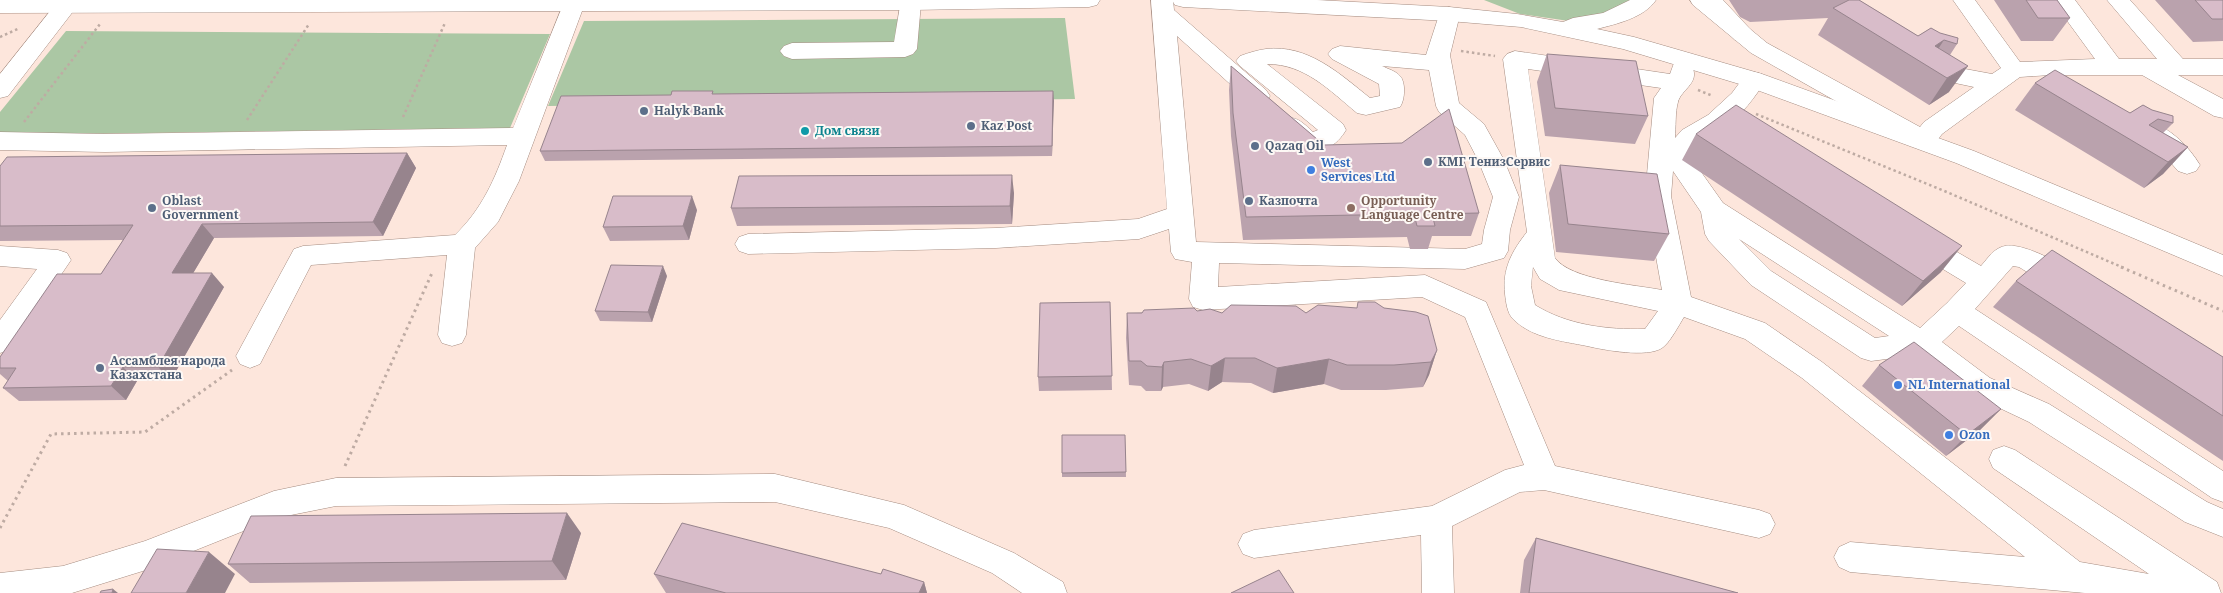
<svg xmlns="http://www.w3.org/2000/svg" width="2223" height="593" font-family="'Noto Serif',serif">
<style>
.green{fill:#abc7a4}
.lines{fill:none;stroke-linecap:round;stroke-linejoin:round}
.minor-casing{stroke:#a58c81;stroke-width:1}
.major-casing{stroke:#a58c81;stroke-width:1}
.path-far1{stroke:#beaba3;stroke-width:2.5;stroke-dasharray:2.5 3;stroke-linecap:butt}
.path{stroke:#beaba3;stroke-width:3;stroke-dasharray:2.5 4;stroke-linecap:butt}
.minor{fill:#fff;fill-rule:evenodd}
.major{fill:#fff;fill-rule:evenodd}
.wall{fill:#baa2ad}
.shaded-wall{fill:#97848d}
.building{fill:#d8bcc9;stroke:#97848d}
.service-dot{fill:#5c6f8a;stroke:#fdf8f5;stroke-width:2}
.culture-dot{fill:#0f9aa8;stroke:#fdf8f5;stroke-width:2}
.shop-dot{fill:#3f7fe0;stroke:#fdf8f5;stroke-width:2}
.education-dot{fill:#8d6e63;stroke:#fdf8f5;stroke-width:2}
.labels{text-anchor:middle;stroke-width:4;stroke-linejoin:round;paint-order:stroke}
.service-label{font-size:12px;font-weight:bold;fill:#4e5e75;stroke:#fdf8f5;text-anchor:start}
.culture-label{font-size:12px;font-weight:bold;fill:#0d838f;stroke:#fdf8f5;text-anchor:start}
.shop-label{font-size:12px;font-weight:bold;fill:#366cbe;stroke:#fdf8f5;text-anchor:start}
.education-label{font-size:12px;font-weight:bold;fill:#785e54;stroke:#fdf8f5;text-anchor:start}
</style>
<rect width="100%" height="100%" fill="#fde6dc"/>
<path class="green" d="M1484 0H1640L1629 8 1569 21 1520 14Z
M1065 18 1075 99 548 106 584 21Z
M66 31 550 34 510 128 0 135V112Z"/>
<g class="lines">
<defs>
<path id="minor" d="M59 0H75L78 5 8 96 0 98V74Z
M565 0H583L585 3 519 181 498 222 475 248 466 335 462 343 452 346 442 343 438 335 447 255 311 265 260 364 250 368 240 364 236 356 294 249 303 246 455 235C482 209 495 179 507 145L105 152 0 150V132L105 134 513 128Z
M901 0H919L921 3 917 49 913 54 905 57 792 59 784 56 780 51 784 46 792 43 894 42Z
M1151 0H1173L1174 10 1266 90 1270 96 1266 102 1258 104 1250 102 1177 36 1196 242 1465 249 1482 244 1484 230 1493 197 1478 160 1465 135 1439 112 1436 106 1429 70 1382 66C1388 69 1396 71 1400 76 1406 82 1405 100 1400 107L1366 115 1357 113C1329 90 1305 64 1267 64L1343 124 1346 130C1327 162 1295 153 1278 125L1281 119C1296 115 1302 122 1313 132L1318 130 1240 66 1236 61 1240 56C1248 53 1258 50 1266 49 1308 44 1340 74 1370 98L1380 96 1379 84 1332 59 1328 54 1332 49 1340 46 1426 55 1441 9 1449 7 1457 9 1460 14 1450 55 1459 103 1484 124 1504 160 1519 197 1510 230 1508 251 1504 258 1465 269 1219 263 1218 287 1425 275 1486 302 1555 466 1759 510 1770 514 1775 524 1770 534 1759 538 1544 490 1520 492 1452 526 1454 593H1422L1421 535 1254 558 1243 554 1238 544 1243 534 1254 530 1432 506 1505 470 1524 465 1465 317 1422 297 1203 310 1193 307 1189 299 1192 262 1175 259 1171 252 1169 229 1139 239 996 248 748 254 739 251 735 244 739 237 748 234 996 228 1138 219 1167 209Z
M1690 0H1715L1767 43 1920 127 1924 122 1974 87 1941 80 1937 74 1941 68 1949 66 1992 74 2001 68 1953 0H1975L2020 62 2095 59 2052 0H2075L2119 59H2157L2107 0H2130L2183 59H2223V75H2178L2223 99V118L2214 116 2142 75H2050L2020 77 1942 134C1934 145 1929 150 1915 146L1751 53 1693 5Z
M1515 51 1670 74 1674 63 1682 60 1690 63C1703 82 1681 89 1678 102 1675 112 1676 127 1675 138L1682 130 1708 115 1732 93 1746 74 1754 72 1762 74 1766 80C1755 97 1742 115 1725 127 1710 138 1702 140 1689 155L1723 203 1920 328 1947 303 1966 283 1908 248 1904 241 1908 234 1917 231 1926 234 1981 266C1988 258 1994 248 2005 246 2023 242 2072 267 2081 282L2077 289C2057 296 2036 277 2019 267L2013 266 1975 309 2223 471V502L2212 498 1959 326 1942 342 1990 378 2049 404 2207 502 2223 509V537L2185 522 2029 422 1970 394 1917 355 1871 361 1861 358 1751 285 1709 241 1705 234 1701 212 1673 171 1671 196 1691 297 1765 323 1822 362 2080 562 2149 574 1993 468 1989 459 1993 450 2004 446 2015 450 2217 582 2221 593H2085L1850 572 1839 567 1834 557 1839 547 1850 542 2025 557 1802 378 1745 339 1684 317C1679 325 1669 344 1662 348 1647 358 1604 350 1587 346 1562 341 1532 338 1513 319 1507 313 1506 302 1505 294 1502 269 1512 251 1527 232L1503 59 1507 54ZM1528 69 1661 88 1654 98 1645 196 1662 290C1636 285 1570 280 1555 258ZM1739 239 1889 336 1875 338 1771 271ZM1533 267 1540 279 1559 290 1658 311 1645 329C1607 330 1567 325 1535 305L1531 286Z
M2152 123C2172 129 2189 147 2200 165L2196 171 2187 174 2178 171 2160 150 2143 138 2140 132 2143 126Z
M0 246 58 250 67 253 71 260 10 350 0 353V320L37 269 0 266Z
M775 474 904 505 1014 553 1063 582 1067 593H1022L992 573 889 528 775 502 336 506 276 518 146 570 72 593H0V573L63 566 145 541 274 491 336 478Z"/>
<path id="major" d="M0 0H1100L1097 5 1089 7 910 10 0 13Z
M1172 0H1317L1449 7 1517 14 1563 22 1573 18 1603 13 1630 0H1656C1644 18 1616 24 1597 29L1634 37 1762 74 1974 151 2223 255V276L1956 163 1746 86 1623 49 1521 27 1449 21 1183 7 1175 5Z
M1700 0H1723L1751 30 1754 35 1751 40 1743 42 1735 40Z"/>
</defs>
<use href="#minor" class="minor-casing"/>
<use href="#major" class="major-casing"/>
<path class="path-far1" d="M0 37 20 28
M1461 51 1495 56
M1698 90 1713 96
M1756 114 1942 190 2124 268
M403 117 445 23
M247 120 309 24
M24 122 100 24"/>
<path class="path" d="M2121 267 2223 311
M345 466 432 273
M0 528 51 434 145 432 232 370"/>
<use href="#minor" class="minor"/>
<use href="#major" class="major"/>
</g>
<path class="wall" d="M1729 0H1859L1918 36 1931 28 1957 44 1950 55 1949 92 1929 105 1818 35 1828 18 1750 22 1740 17Z
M1994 0H2057L2070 18 2053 41H2021Z
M2155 0H2223V41L2193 42Z
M1547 54 1648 116 1635 144 1545 136 1537 82Z
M1231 66 1324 145 1479 213 1471 236H1432L1428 249H1410L1407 237 1243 240 1231 136 1229 90Z
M2035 83 2130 113 2143 105 2173 123 2163 133 2188 147 2163 174 2144 188 2015 110Z
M1053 91 1052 156 545 161 540 151 714 94Z
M1696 134 1941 272 1902 306 1682 160Z
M407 153 416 168 383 236 214 238 193 273 224 287 171 380 137 381 126 400 19 401 3 388 8 381 0 374V357L101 274 123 240 0 241V166Z
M1560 165 1669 234 1654 261 1556 252 1549 193Z
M1014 193 1012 224 737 226 731 208Z
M697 210 689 240 610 241 603 227Z
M667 276 652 322 600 321 595 311Z
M2016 281 2223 357V461L1993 307Z
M1110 302 1112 390 1039 391 1038 377Z
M1357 308H1384L1437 350 1429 375 1423 387 1386 390H1341L1324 384 1273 393 1251 383 1222 382 1208 391 1189 384 1163 387 1161 391H1146L1141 386 1129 385 1126 338 1127 313 1197 311 1222 313H1306Z
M1879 365 2001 409 1980 430 1946 456 1862 386Z
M1125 435 1126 477H1062V473Z
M581 533 566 580 250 583 228 564Z
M1536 538 1738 593H1520L1524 560Z
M654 574H881L924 582 927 593H666Z"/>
<path class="shaded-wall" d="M1944 40 1927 66 1935 46Z
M1968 66 1949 92 1929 105 1947 78Z
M1053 91 1054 101 1052 156V146Z
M2188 147 2163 174 2144 188 2168 162Z
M407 153 416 168 383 236 373 222Z
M1012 175 1014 193 1012 224 1010 206Z
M692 196 697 210 689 240 683 226Z
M202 224 214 238 185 287 172 273Z
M1962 246 1941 272 1902 306 1923 281Z
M663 266 667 276 652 322 648 312Z
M212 273 224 287 171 380 158 367Z
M1437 350 1429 375 1423 387 1431 362Z
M1225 358 1222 382 1208 391 1211 366Z
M1329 359 1324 384 1273 393 1277 368Z
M1164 362 1163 387 1161 391 1162 367Z
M123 367 137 381 126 400 111 386Z
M2001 409 1980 430 1946 456 1967 435Z
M567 513 581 533 566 580 552 561Z
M209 552 235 574 225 593H186Z
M924 582 927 593H919Z
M113 589 118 593H112Z"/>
<path class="building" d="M1849 0H1859L1918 36 1931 28 1940 33 1958 38 1957 44 1944 40 1935 46 1968 66 1947 78 1833 8Z
M2026 0H2057L2070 18H2038Z
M2195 0H2223V19H2212Z
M1547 54 1636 61 1648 116 1555 108Z
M1231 66 1324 145 1402 143 1449 109 1479 213 1432 214 1435 226H1417L1414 214 1246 217 1233 113Z
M2055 70 2130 113 2143 105 2152 110 2173 116V123L2158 119 2149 125 2188 147 2168 162 2035 83Z
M672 91H713L712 94 1053 91 1052 146 540 151 561 96 671 95Z
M1736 105 1962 246 1923 281 1696 134Z
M407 153 373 222 202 224 172 273H212L158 367H123L111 386 3 388 16 368H0V357L57 274H101L133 225 0 226V166L7 157Z
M1560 165 1657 174 1669 234 1568 224Z
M1012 175 1010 206 731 208 739 176Z
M613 196H692L683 226 603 227Z
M2052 250 2223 357V416L2016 281Z
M611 265 663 266 648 312 595 311Z
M1110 302 1112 376 1038 377 1040 303Z
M1358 302H1375L1384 308 1416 312 1428 316 1437 350 1431 362 1394 365H1347L1329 359 1277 368 1255 358H1225L1211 366 1191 359 1164 362 1162 367 1147 366 1141 361H1129L1127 313H1142L1144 310 1194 308 1197 311 1210 309 1222 313 1231 305 1296 306 1306 313 1318 305 1357 308Z
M1914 342 2001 409 1967 435 1879 365Z
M1062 435H1125L1126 472 1062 473Z
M567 513 552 561 228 564 251 516Z
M682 523 881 574 883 569 924 582 919 593H726L654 574Z
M1536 538 1738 593H1529Z
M157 549 209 552 186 593H131Z
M1279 570 1294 593H1231Z
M113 589 112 593H100L101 591Z"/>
<g class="service-dot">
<circle cx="644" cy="111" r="5"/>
<circle cx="971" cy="126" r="5"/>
<circle cx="1255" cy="146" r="5"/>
<circle cx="1428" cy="162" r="5"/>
<circle cx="1249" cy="201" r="5"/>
<circle cx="152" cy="208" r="5"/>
<circle cx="100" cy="368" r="5"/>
</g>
<circle class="culture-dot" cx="805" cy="131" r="5"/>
<g class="shop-dot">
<circle cx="1311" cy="170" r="5"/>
<circle cx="1898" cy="385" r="5"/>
<circle cx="1949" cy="435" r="5"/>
</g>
<circle class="education-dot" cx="1351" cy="208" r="5"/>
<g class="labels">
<g class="service-label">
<text x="654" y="115">Halyk Bank</text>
<text x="981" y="130">Kaz Post</text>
<text x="1265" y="150">Qazaq Oil</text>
<text x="1438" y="166">КМГ ТенизСервис</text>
<text x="162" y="205">Oblast<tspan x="162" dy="14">Government</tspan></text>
<text x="1259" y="205">Казпочта</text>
<text x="110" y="365">Ассамблея народа<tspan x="110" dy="14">Казахстана</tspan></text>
</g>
<g class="culture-label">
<text x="815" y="135">Дом связи</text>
</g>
<g class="shop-label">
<text x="1321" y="167">West<tspan x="1321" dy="14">Services Ltd</tspan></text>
<text x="1908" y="389">NL International</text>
<text x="1959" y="439">Ozon</text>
</g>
<g class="education-label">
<text x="1361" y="205">Opportunity<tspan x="1361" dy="14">Language Centre</tspan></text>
</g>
</g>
</svg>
